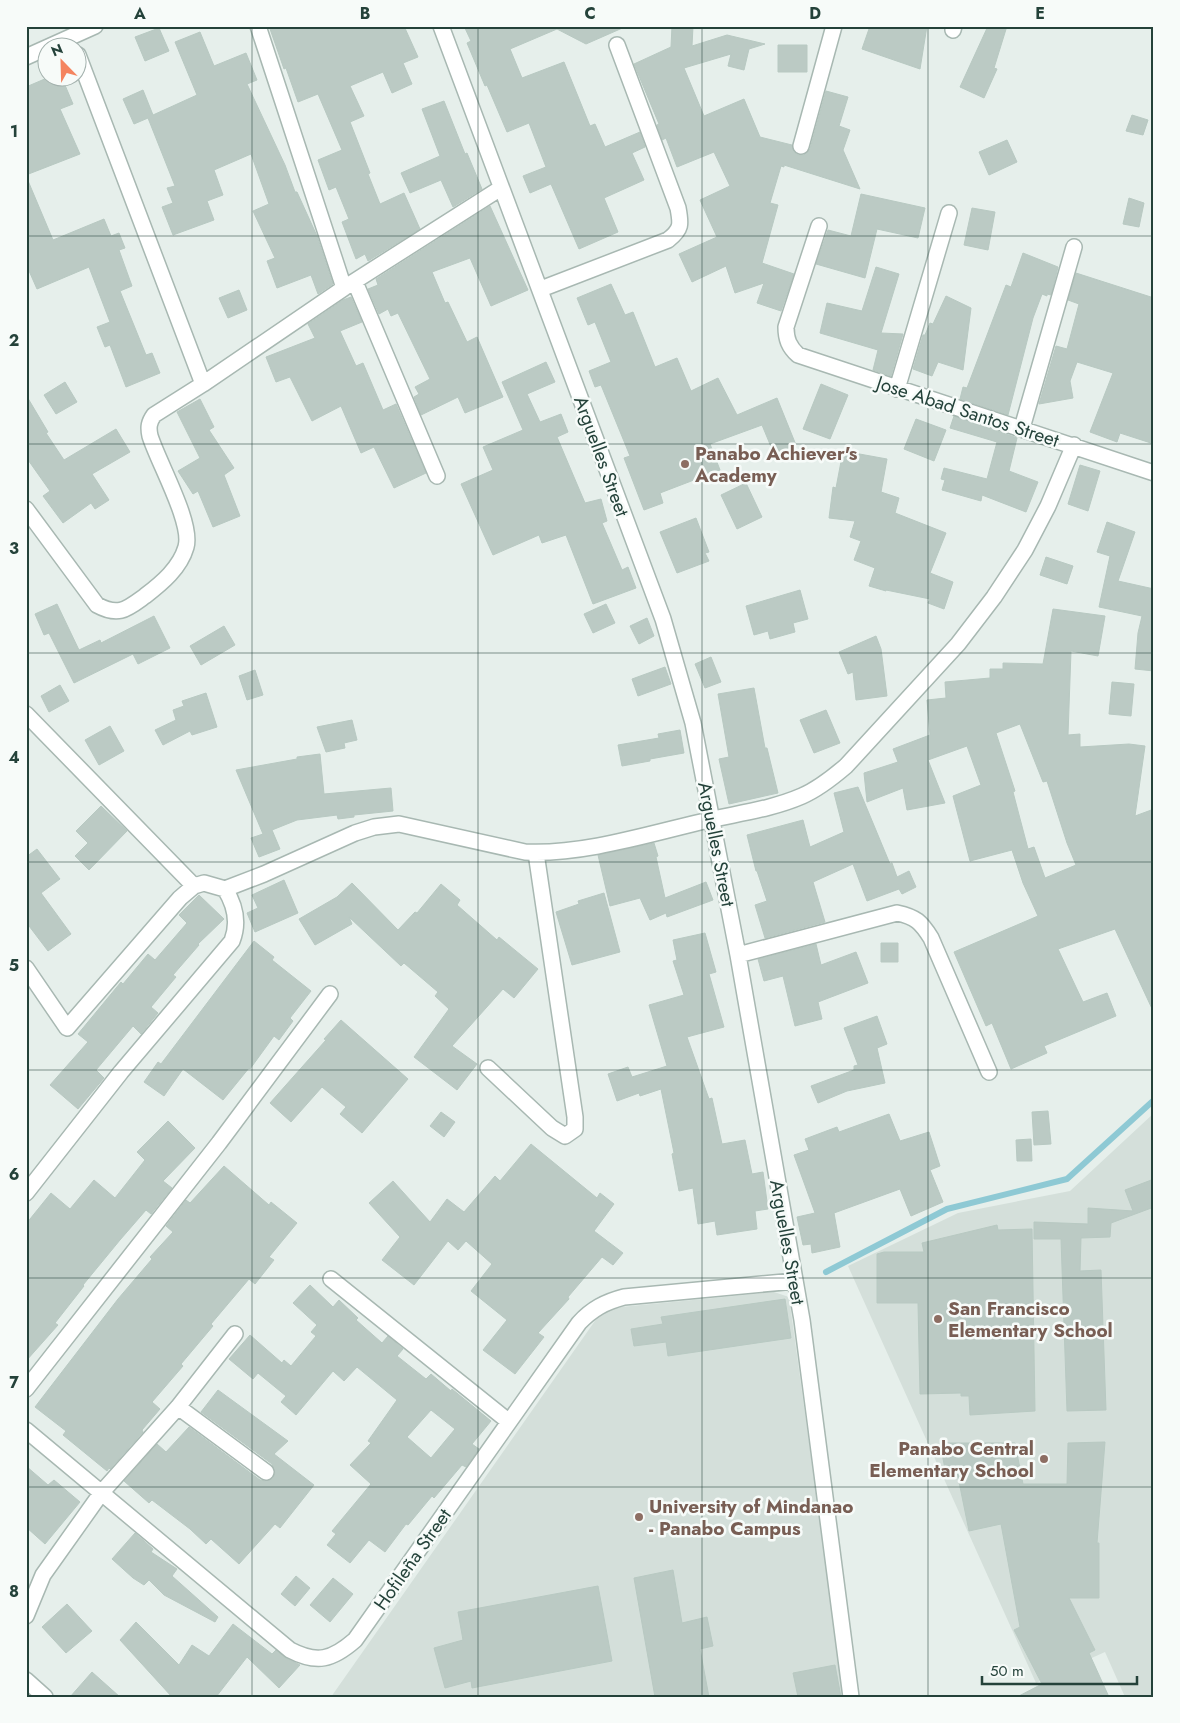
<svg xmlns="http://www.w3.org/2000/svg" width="1180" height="1723" font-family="Jost,sans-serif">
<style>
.built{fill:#d4dfda}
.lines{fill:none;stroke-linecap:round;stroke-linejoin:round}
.stream{stroke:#8ec9d4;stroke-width:6}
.building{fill:#bbcac4;stroke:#b8c9c2;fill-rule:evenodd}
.minor-casing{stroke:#a8b8b2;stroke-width:18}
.minor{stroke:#fff;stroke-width:15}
.grid{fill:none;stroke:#24423a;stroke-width:1;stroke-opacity:0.55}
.education-dot{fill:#8d6e63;stroke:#f7fbf9;stroke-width:2}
.labels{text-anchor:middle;stroke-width:5;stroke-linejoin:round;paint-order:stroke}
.street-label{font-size:19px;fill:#24423a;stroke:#f7fbf9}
.education-label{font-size:19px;font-weight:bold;fill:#785e54;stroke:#f7fbf9;text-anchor:start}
.neatline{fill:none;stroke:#24423a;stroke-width:2}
.grid-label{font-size:16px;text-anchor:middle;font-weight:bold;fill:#24423a}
</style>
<rect width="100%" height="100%" fill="#e6efeb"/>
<path class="built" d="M1154 1113V1697H1125L1105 1652 1036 1683 848 1266 958 1213 1070 1191Z
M774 1292 789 1297 844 1697H331L597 1318 611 1308Z"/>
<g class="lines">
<path class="stream" d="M826 1272 947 1209 1067 1179 1154 1100"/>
</g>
<path class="building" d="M269 26H404L418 57 403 63 412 84 392 93 383 72 350 86 364 116 350 122 370 173 368 174 380 204 404 193 420 229 368 261 365 254 356 259 342 222 349 219 336 187 329 190 318 160 342 150 318 94 298 102 286 68 284 69Z
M464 26H627L586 44 557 29 510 49 522 78 564 62 590 126 595 124 605 147 640 132 645 147 632 153 644 180 604 198 618 232 579 249 551 184 530 193 523 176 546 167 529 123 507 132 487 85 485 86 467 43 471 41Z
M672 26H693L692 46 727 35 765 44 749 49 744 70 728 66 731 54 684 68 704 116 744 99 760 137 792 145 794 152 798 155H804L810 149 826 91 848 97 839 126 850 130 843 150 860 189 784 165V167L781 166 770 203 778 205 762 263 794 274 781 311 757 303 764 283 735 293 726 266 692 282 679 254 717 237 700 200 730 186 714 152 677 167 666 138 662 140 657 125 659 124 634 64 671 47Z
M870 26H927L920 69 862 49Z
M988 26H1007L994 68 997 69 984 98 960 87Z
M159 28 169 51 145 61 135 37Z
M200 32 214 66 246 53 257 80 247 84 285 165 295 192H297L317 236 333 284 318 294 311 275 277 288 267 261 275 258 253 211 269 204 251 154 214 170 223 195 207 201 214 220 173 235 162 207 173 203 167 188 175 186 148 118 134 124 123 99 143 90 153 115 197 95 175 42Z
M778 45H807V72H778Z
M47 78H62L73 104 60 109 80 154 26 175V87Z
M444 101 465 154 467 153 482 189 453 207 441 180 410 193 401 173 440 156 422 109Z
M1132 115 1148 120 1143 135 1126 131Z
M1007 140 1017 162 989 175 979 152Z
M26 176 53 240 104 219 111 236 119 233 125 248 119 250 132 286 120 291 146 355 152 353 160 373 126 387 110 345 105 347 97 327 110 322 89 267 37 289 26 264Z
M861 194 925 208 918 238 877 229 865 278 816 264 828 230 851 236Z
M1129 198 1144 203 1139 227 1123 224Z
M490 206 528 290 491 306 470 258 432 272 445 303 448 302 467 342 477 337 503 397 465 413 458 397 421 415 414 397 419 394 415 387 430 379 398 313 391 316 388 309 379 314 368 289 378 285 376 279Z
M972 208 995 212 988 250 964 245Z
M1023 253 1058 267 1051 295 1047 294V296L1042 294 1033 318 1008 415 960 399 963 387 967 388 1006 285 1011 287Z
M876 267 899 274 881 333 903 334 891 376 873 370 878 350 820 333 827 303 862 311Z
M1076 273 1154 298V444L1120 433 1117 442 1090 432 1113 373 1077 362 1070 381 1073 398 1039 404 1056 346 1067 349 1079 304 1068 300Z
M611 284 625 315 633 312 655 367 677 358 691 391 718 378 737 415 777 398 796 445 774 454 762 425 710 444 720 470 660 493 663 503 644 510 624 458 630 456 601 385 595 387 589 371 611 362 595 322 588 325 577 298Z
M239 290 247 310 228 318 219 298Z
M946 296 971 308 963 370 938 362 932 376 913 369 923 335H925L930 323 933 324Z
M351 297 362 322 340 331 356 366 363 363 383 410 396 404 426 473 394 488 374 447 361 453 341 406 312 421 290 377 276 382 266 357 315 338 308 324 343 300Z
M546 362 555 382 527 394 540 422 561 414 568 432 557 437 585 503 601 499 607 521 602 523 622 570 628 567 636 588 593 604 566 535 542 543 539 535 493 555 461 484 493 470 483 447 523 430 502 382Z
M65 382 77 402 56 414 44 395Z
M821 384 848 395 830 439 803 429Z
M26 395 48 432 46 433 64 460 116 429 130 452 92 474 109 500 95 509 91 503 63 523 43 496 50 491 26 457Z
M200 399 214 427 209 430 234 468 224 475 240 516 213 527 198 491 193 494 178 471 200 458 177 412Z
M954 416 1017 438 1009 471 1038 482 1026 512 982 495 981 501 942 490 945 480 941 479 944 468 987 479 997 442 950 428Z
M916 419 946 430 934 461 904 449Z
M843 451 887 459 881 492 899 498 895 513 946 533 930 573 953 582 944 609 928 603 930 599 886 590V591L869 586 875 568 854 560 861 541 850 537 855 521 829 518 833 487 836 488Z
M1080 465 1100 471 1088 511 1068 504Z
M746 483 762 517 737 529 721 495Z
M696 518 709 552 705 553 709 561 677 573 660 532Z
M1107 522 1135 532 1118 581 1154 589V671L1135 669 1138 633 1142 616 1099 607 1110 556 1097 552Z
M1046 557 1073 566 1067 584 1040 575Z
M800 590 808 619 793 623 795 632 770 639 768 631 754 635 746 606Z
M57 604 79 650 100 640 101 643 154 616 170 648 138 664 133 654 74 683 49 633 44 635 35 614Z
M606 604 615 623 593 633 584 614Z
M1053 609 1105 616 1098 656 1071 651 1068 735 1080 734V747L1129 744 1145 746 1135 816 1154 809V1013L1115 929 1058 949 1083 1002 1107 993 1116 1016 1044 1046 1047 1053 1011 1069 992 1023 986 1026 954 952 1038 916 1023 883 1012 850 970 861 953 796 981 785 967 746 928 760 945 803 907 810 903 788 867 802 864 773 898 762 893 749 930 735 927 700 946 698 945 682 990 678V669H1003V663L1043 664ZM1020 724 1043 782 1047 781 1067 843 1076 865 1045 878 1034 847 1028 849 1013 792 1015 791 996 733Z
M647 618 654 636 639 644 630 626Z
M224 626 235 645 201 665 190 646Z
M876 636 881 649 887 696 856 700 853 672 848 674 839 652Z
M711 657 721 682 705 688 695 664Z
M665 667 671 684 638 696 632 679Z
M255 670 263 695 247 700 239 676Z
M1112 682 1134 684 1131 716 1109 714Z
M60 685 69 701 49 712 41 696Z
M754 688 765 748H767L778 793 729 804 719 759 729 757 718 694Z
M206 693 217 727 192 735 190 731 163 745 155 730 176 720 173 710 184 706 182 701Z
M826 710 840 743 814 753 800 720Z
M352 720 357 740 344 743 345 748 326 752 317 727Z
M110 726 124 751 99 765 85 740Z
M680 730 684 753 650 759V761L622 766 618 745 659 738 658 734Z
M320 754 324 794 391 788 393 811 354 815V817L338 819 337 815 297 820 272 830 280 849 259 857 251 838 263 834 236 770 297 759V757Z
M858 787 890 864 892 863 897 877 909 871 916 887 902 894 899 889 867 901 853 864 813 882 825 922 765 938 755 905 767 901 757 871H756L747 835 803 820 810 847 844 832 834 793Z
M101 806 127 831 89 870 75 856 88 843 76 831Z
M654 843 658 856 656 857 665 898 706 882 713 900 667 917 666 913 650 920 640 898 610 906 598 855Z
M37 849 60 879 41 893 71 934 48 951 26 922V857Z
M284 880 298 913 255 932 247 913 258 908 252 895Z
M352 883 398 930 415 912 417 913 441 884 460 900 457 905 497 940 499 937 538 969 514 998 503 989 452 1046 477 1064 457 1090 414 1057 449 1009 435 996 438 992 404 963 401 966 349 917 352 924 315 945 299 919 337 897Z
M604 893 620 952 572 965 556 912 579 904 578 901Z
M199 895 224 919 198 944 199 945 173 975 176 977 151 1007 158 1013 141 1034 133 1026 96 1070 104 1078 78 1109 50 1085 88 1042 78 1034 121 982 123 984 148 954 155 960 187 923 179 915Z
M705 933 716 972 709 974 724 1027 687 1037 709 1099 712 1098 722 1144 745 1140 752 1174 763 1172 768 1209 755 1211 757 1229 717 1235 715 1221 698 1224 693 1188 679 1191 672 1154 674 1153 661 1089 640 1096 639 1093 617 1101 608 1074 628 1067 632 1077 667 1066 649 1005 684 995 673 961 677 960 673 940Z
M254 941 274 957 272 960 311 991 290 1018 293 1021 279 1040 274 1036 250 1069 249 1068 223 1100 183 1069 164 1096 144 1082 158 1062 161 1064Z
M881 943H898V962H881Z
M816 944 821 965 856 952 868 983 818 1002 822 1019 795 1026 783 976 764 981 758 959Z
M877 1016 887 1044 877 1048 885 1083 847 1091 818 1103 811 1086 854 1070V1066L858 1065 844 1028Z
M341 1020 408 1079 362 1133 340 1114 346 1107 322 1087 291 1122 270 1103 326 1040 324 1039Z
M1048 1111 1051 1144 1034 1145 1032 1112Z
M441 1112 455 1122 444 1137 430 1126Z
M889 1114 900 1141 929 1132 940 1166 930 1170 943 1202 911 1216 900 1189 834 1213 840 1247 812 1253 811 1244 803 1245 797 1217 815 1213 794 1155 809 1150 805 1139 837 1127 839 1132Z
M168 1121 195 1148 163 1181 172 1188 151 1214 146 1210 120 1240 83 1285 84 1286 55 1323 58 1325 26 1361V1224L51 1193 70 1209 94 1180 115 1198 145 1160 137 1152Z
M1031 1139 1032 1161H1017L1016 1140Z
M531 1144 597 1198 600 1193 614 1204 594 1231 623 1253 613 1265 602 1257 568 1297 569 1299 538 1333 544 1337 515 1374 483 1350 507 1320 471 1291 492 1264 466 1241 458 1250 448 1241 414 1285 382 1260 400 1237 369 1203 393 1181 430 1222 447 1199 464 1212 495 1176 500 1181Z
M224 1166 269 1205 271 1202 297 1223 269 1257 274 1260 255 1284 249 1279 211 1324 213 1326 181 1364 183 1366 152 1402 160 1409 142 1430 143 1432 110 1469 109 1468 107 1471 63 1435 66 1431 35 1407 118 1299 152 1259 150 1257 173 1232 166 1226 186 1200 190 1203Z
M1154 1179V1207L1111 1223 1110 1237 1081 1238 1080 1271 1101 1270 1106 1410 1067 1411 1061 1239H1034V1222L1088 1224V1208L1133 1211 1125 1190Z
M997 1225 998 1230 1032 1229 1035 1411 970 1415 969 1396H961V1393L920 1394 918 1303H877V1254L884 1252H924L922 1243Z
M310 1285 333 1307 339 1300 358 1318 356 1320 382 1343 388 1336 403 1349 397 1356 426 1379 431 1374 451 1391 452 1389 491 1421 472 1444 479 1449 466 1467 462 1465 434 1498 432 1496 408 1525 406 1524 385 1552 369 1540 350 1563 327 1545 336 1534 332 1531 371 1484 350 1465 371 1443 368 1441 397 1400 357 1367 344 1381 333 1371 296 1415 281 1402 286 1396 258 1373 253 1379 229 1359 250 1335 282 1363 284 1360 291 1366 316 1336 311 1332 317 1325 293 1303ZM431 1410 455 1429 431 1458 407 1437Z
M785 1299 791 1338 668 1356 666 1342 634 1346 631 1329 663 1324 661 1317Z
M218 1390 288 1441 274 1454 314 1485 280 1528 275 1524 239 1564 211 1539 206 1544 190 1529 152 1500 149 1503 124 1481 157 1444 166 1452 189 1427 260 1480 265 1481 273 1478 275 1473 272 1464 201 1412Z
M1105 1442 1097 1543H1099V1598H1069L1095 1650 1089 1653 1109 1697H1017L1042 1684 1014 1630 1020 1627 1001 1524 969 1531 956 1467 945 1469 940 1443H1015L1023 1484H1067L1068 1443Z
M26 1466 48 1485 54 1480 80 1502 45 1544 26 1527Z
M135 1533 153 1549 151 1552 177 1569 172 1576 218 1617 215 1622 164 1595 149 1580 144 1585 133 1578 112 1559Z
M673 1570 682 1623 707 1617 713 1646 700 1649 709 1697H655L634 1578Z
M296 1576 310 1588 295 1606 281 1594Z
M333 1578 353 1594 330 1622 310 1605Z
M598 1586 612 1661 472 1688 471 1681 445 1688 434 1648 463 1640 458 1612Z
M67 1604 92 1631 66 1653 42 1627Z
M136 1622 179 1665 192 1645 209 1656 233 1624 272 1654 276 1650 286 1658 300 1665 279 1688 247 1657 216 1697H172L120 1640Z
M835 1665 841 1697H798L793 1673Z
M92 1672 120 1697H70Z"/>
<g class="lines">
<defs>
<path id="minor" d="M258 26 344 288
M441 26 663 619 693 723 738 955 802 1320 851 1697
M953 30 954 26
M78 55 203 384
M26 57 95 26
M801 146 834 26
M819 226 786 327C786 339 789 347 798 355L1154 473
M355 282 437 476
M541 289 668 240C682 229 681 224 678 208L617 45
M897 389 949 213
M1022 428 1074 247
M26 509 97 605C119 617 127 609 145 596 162 583 180 568 186 547 193 523 158 462 150 436 148 427 149 422 154 415L203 384 344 288 501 188
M26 714 194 886
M738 955 897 913C916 917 921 922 931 938L989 1072
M26 968 67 1028 180 898 194 886 204 883 225 889 264 874 355 833 374 827 399 824 525 852C584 855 652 833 709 820 740 813 772 809 802 796 818 789 832 778 846 766L958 644 994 597 1025 550 1048 506 1074 445
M488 1068 552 1128 565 1136 575 1129V1117L536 853
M26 1193 121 1072 232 941C239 923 235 905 225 889
M331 1279 508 1421
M26 1389 219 1143 330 994
M178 1407 266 1472
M26 1430 290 1650C317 1664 332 1660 355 1640L579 1323C592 1309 605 1302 624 1297L795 1281
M26 1616 43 1575 102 1492 178 1407 235 1334
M26 1680 45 1697"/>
</defs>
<use href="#minor" class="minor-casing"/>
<use href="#minor" class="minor"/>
</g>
<path class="grid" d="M252 26V1697M478 26V1697M702 26V1697M928 26V1697M26 236H1154M26 444H1154M26 653H1154M26 862H1154M26 1070H1154M26 1278H1154M26 1487H1154"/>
<g class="education-dot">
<circle cx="685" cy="464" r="5"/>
<circle cx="938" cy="1319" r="5"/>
<circle cx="1044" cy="1459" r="5"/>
<circle cx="639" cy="1517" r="5"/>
</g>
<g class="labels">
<g class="street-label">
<text transform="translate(968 411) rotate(18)" y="7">Jose Abad Santos Street</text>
<text transform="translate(602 456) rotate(70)" y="7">Arguelles Street</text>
<text transform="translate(717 844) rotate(79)" y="7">Arguelles Street</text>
<text transform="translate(788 1242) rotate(80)" y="7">Arguelles Street</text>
<text transform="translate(412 1559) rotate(-55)" y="7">Hofileña Street</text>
</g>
<g class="education-label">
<text x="695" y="460">Panabo Achiever's<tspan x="695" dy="22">Academy</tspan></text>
<text x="948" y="1315">San Francisco<tspan x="948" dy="22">Elementary School</tspan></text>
<text x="1034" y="1455" text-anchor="end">Panabo Central<tspan x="1034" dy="22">Elementary School</tspan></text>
<text x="649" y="1513">University of Mindanao<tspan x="649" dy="22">- Panabo Campus</tspan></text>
</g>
</g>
<rect width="1180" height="1723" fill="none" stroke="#f7fbf9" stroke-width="55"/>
<g transform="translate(62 62) rotate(337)"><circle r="24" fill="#f7fbf9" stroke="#a3b1ad"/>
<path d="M0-4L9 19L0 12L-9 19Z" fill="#f4845f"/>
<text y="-8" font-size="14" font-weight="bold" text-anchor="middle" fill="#24423a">N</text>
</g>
<path d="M982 1676v8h155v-8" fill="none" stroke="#24423a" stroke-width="2.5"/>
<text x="990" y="1676" font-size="15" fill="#24423a" stroke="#f7fbf9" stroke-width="4" paint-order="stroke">50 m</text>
<rect x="28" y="28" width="1124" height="1668" class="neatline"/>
<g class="grid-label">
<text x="140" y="19">A</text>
<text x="365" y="19">B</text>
<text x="590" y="19">C</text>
<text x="815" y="19">D</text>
<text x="1040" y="19">E</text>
<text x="14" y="137">1</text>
<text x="14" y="346">2</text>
<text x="14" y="554">3</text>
<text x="14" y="763">4</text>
<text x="14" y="971">5</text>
<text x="14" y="1180">6</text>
<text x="14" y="1388">7</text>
<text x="14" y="1597">8</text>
</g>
</svg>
